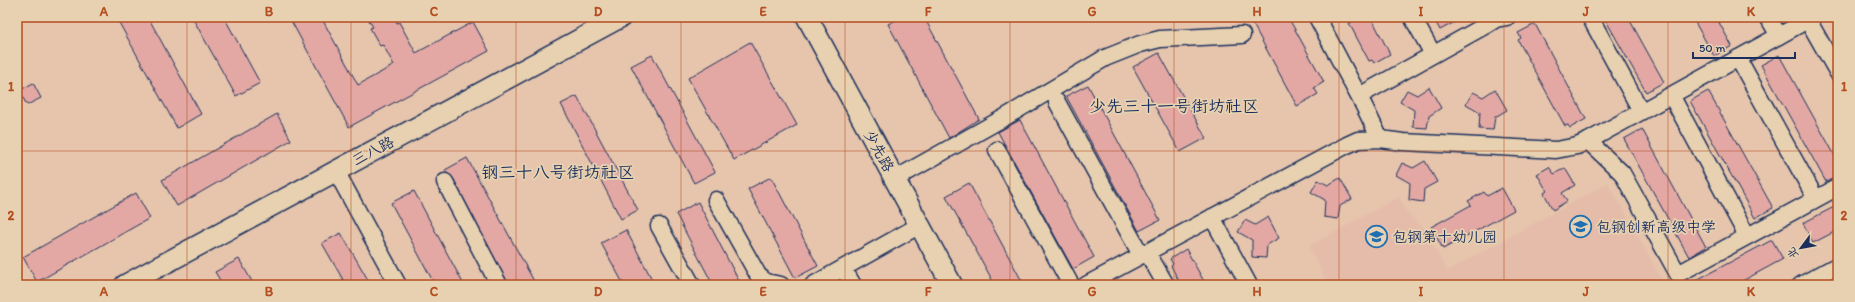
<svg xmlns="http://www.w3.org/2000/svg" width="1855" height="302" font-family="Itim,'LXGW WenKai TC',sans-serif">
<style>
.built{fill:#e5bcaa}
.building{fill:#e3a8a4;stroke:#1b2f5e}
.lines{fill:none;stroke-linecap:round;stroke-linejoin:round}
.minor-casing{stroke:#1b2f5e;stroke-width:19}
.major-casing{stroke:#1b2f5e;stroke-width:23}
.minor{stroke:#e7d1b0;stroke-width:16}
.major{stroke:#e7d1b0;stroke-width:20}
.grid{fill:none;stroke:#b54e20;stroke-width:1;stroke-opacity:0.55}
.labels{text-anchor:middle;stroke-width:3.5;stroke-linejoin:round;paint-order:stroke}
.street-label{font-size:15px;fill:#1b2f5e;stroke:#e7d1b0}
.poi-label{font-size:15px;fill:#1b2f5e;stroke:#e7d1b0;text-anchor:start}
.quarter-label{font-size:17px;fill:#1b2f5e;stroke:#e7d1b0}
.neatline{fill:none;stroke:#b54e20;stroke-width:1.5}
.grid-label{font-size:13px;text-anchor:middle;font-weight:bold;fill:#b54e20}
</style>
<rect width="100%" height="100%" fill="#e6c5ac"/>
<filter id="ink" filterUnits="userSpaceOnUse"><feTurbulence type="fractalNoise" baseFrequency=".025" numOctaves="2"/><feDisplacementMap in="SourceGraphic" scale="8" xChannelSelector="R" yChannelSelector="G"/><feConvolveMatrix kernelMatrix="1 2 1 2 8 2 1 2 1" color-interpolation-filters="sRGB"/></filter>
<g filter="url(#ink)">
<path class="built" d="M1608 183 1665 285H1328L1309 246 1399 197 1408 214 1424 228 1447 271Z"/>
<path class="building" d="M116 17H148L201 114 177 128Z
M192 17H224L260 83 236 96Z
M289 17H321L358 85 394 65 383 45 380 46 370 28 373 27 367 17H394L397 23 399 22 416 53 473 22 489 51 349 127Z
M902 17H924L979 119 949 138 888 24Z
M1249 17H1288L1324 82 1314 88 1318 94 1297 106Z
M1349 17H1371L1390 54 1374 63 1372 60 1369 61 1349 23 1352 22Z
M1433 17H1464L1440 30Z
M1604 17H1628L1664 82 1646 92Z
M1692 17H1716L1732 46 1714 56Z
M1535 24 1586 119 1570 128 1568 125 1565 126 1518 40 1521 38 1518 33Z
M750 42 797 125 734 160 688 78Z
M1159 53 1206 138 1180 152 1133 67Z
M652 55 715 172 694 183 631 66Z
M1779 55 1838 161V176L1826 182 1761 65Z
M33 83 41 98 27 105 19 91Z
M1088 85 1160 220 1139 231 1066 96Z
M1429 87 1441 108 1429 116 1427 128 1413 127 1414 110 1400 102 1407 90 1417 95Z
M1495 89 1507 110 1495 117 1493 130 1479 129 1480 112 1466 104 1473 92 1483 97Z
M1708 91 1773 208 1755 218 1690 101Z
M577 96 638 210 621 219 561 104Z
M277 114 291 140 177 206 162 180Z
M1020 120 1094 257 1073 269 998 132Z
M1642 129 1706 247 1689 257 1624 139Z
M467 158 536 285H508L453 178 447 173 445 170Z
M1425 161 1437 182 1424 189 1423 202 1409 200 1410 183 1396 175 1402 163 1413 168Z
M1549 167 1554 174 1565 168 1575 185 1562 193 1567 201 1553 210 1544 193 1547 191 1537 174Z
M771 177 818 266 795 278 748 189Z
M1340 178 1352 199 1340 206 1338 219 1324 217 1325 200 1311 192 1318 180 1328 185Z
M969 183 1024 285H995L946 196Z
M1502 188 1514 210 1443 249 1431 227 1471 205 1468 201 1484 192 1487 196Z
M414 191 464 285H435L391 203Z
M136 193 150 218 37 282 23 257Z
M698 202 741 285H713L676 214Z
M1838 205V230L1813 243 1803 223Z
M1268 217 1279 238 1267 245 1266 258 1252 257V240L1238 232 1245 220 1255 225Z
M626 230 655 285H624L601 243Z
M341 233 371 285H346L322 243Z
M1772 240 1783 259 1735 285H1687Z
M1186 249 1206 285H1181L1171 266 1173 264 1170 259Z
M239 259 254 285H223L215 272Z"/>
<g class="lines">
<defs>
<path id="minor" d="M1412 17 1433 54
M1590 17 1641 111
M1768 17 1779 36
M1808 20 1838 73
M1738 58 1816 199
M1671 95 1747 236
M1359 96 1488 24 1496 19 1507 17
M1057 102 1141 255
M1380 139 1403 142 1556 150 1577 146 1588 141 1813 17
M1588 141 1622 173 1678 274 1838 187
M997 150 1071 285
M336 171 398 285
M895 179 1007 116 1105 58 1140 44 1160 39 1242 35
M445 182 499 285
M716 200 758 275 766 282 781 285
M1212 217 1249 285
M659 226 692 285
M1147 252 1166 285
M843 268 853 285
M813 285 920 225
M1086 285 1347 145 1358 140 1380 139 1365 108 1317 17
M1801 285 1838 265"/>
<path id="major" d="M807 17 952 285
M125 285 621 17"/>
</defs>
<use href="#minor" class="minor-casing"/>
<use href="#major" class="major-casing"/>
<use href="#minor" class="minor"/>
<use href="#major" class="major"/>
</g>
</g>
<path class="grid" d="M187 17V285M351 17V285M516 17V285M681 17V285M845 17V285M1010 17V285M1174 17V285M1339 17V285M1504 17V285M1668 17V285M17 151H1838"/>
<defs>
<symbol id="school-ring" viewBox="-11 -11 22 22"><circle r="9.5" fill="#e7d1b0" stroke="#1f6fb2" stroke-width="1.5"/><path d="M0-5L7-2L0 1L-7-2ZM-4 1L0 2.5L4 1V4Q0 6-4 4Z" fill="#1f6fb2"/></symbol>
</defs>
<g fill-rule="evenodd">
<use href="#school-ring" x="1568" y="214" width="25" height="25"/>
<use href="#school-ring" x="1364" y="224" width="25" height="25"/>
</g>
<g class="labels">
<g class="street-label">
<text transform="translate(373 151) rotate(-28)" y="5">三八路</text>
<text transform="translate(879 151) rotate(61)" y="5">少先路</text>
</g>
<g class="poi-label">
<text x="1596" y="232">包钢创新高级中学</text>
<text x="1392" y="242">包钢第十幼儿园</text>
</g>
<g class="quarter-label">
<text x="1174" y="112">少先三十一号街坊社区</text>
<text x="558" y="178">钢三十八号街坊社区</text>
</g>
</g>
<rect width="1855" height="302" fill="none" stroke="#e7d1b0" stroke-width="44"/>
<g transform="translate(1801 248) rotate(238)" stroke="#e7d1b0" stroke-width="3" paint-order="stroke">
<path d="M0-3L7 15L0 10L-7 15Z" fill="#1b2f5e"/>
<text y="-6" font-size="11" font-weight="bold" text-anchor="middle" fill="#1b2f5e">北</text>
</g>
<path d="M1693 52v6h102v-6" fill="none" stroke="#1b2f5e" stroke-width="2"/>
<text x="1699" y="52" font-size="12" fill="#1b2f5e" stroke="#e7d1b0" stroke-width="3" paint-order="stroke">50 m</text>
<rect x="22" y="22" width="1811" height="258" class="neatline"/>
<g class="grid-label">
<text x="104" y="16">A</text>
<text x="269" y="16">B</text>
<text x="434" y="16">C</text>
<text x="598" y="16">D</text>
<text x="763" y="16">E</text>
<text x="928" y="16">F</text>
<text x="1092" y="16">G</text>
<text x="1257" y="16">H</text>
<text x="1421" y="16">I</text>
<text x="1586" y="16">J</text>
<text x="1751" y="16">K</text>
<text x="11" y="91">1</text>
<text x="1844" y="91">1</text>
<text x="11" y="220">2</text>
<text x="1844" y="220">2</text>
<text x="104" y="296">A</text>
<text x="269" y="296">B</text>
<text x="434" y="296">C</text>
<text x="598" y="296">D</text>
<text x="763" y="296">E</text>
<text x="928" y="296">F</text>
<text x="1092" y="296">G</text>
<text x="1257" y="296">H</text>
<text x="1421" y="296">I</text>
<text x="1586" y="296">J</text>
<text x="1751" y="296">K</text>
</g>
</svg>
